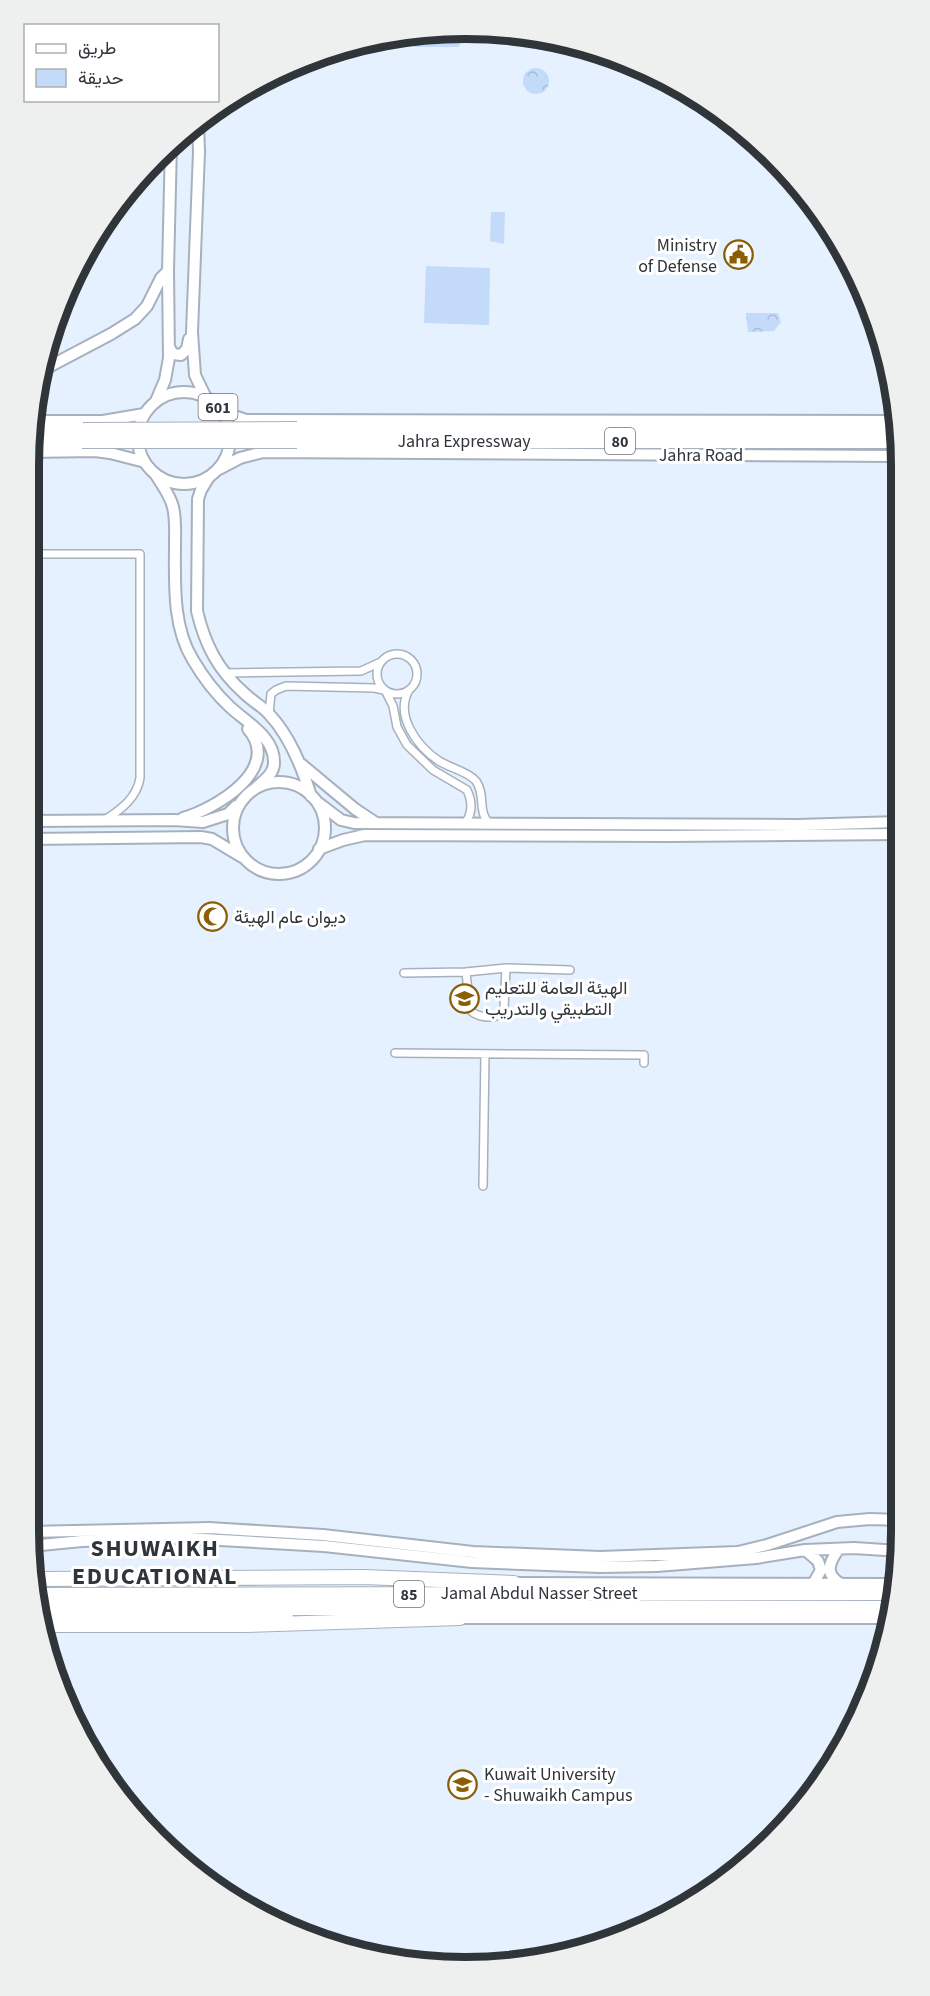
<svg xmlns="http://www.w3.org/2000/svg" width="930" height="1996" font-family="'Source Sans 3',Vazirmatn,sans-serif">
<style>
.green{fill:#c3daf8}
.park{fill:url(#park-crowns)}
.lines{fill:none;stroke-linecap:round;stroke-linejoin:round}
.street-casing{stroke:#a7b1be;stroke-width:10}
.secondary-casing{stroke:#a7b1be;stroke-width:14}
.primary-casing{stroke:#a7b1be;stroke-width:14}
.highway-casing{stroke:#a7b1be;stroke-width:16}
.street{stroke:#fff;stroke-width:7}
.secondary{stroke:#fff;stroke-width:10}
.primary{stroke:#fff;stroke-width:10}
.highway{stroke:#fff;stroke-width:14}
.highway-bridge-casing{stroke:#a7b1be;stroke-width:16;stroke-linecap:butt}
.highway-bridge{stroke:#fff;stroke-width:14}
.labels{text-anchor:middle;stroke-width:6;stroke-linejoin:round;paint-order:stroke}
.shield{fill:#fff;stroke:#6e7275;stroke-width:1.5}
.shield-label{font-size:16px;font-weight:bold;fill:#30353a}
.poi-label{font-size:18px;fill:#30353a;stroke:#fff;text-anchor:start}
.street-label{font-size:18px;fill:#30353a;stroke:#fff}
.district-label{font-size:24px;font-weight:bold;letter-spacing:1.5px;fill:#30353a;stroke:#fff}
.rim{fill:none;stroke:#30353a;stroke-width:8}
</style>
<defs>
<pattern id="park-crowns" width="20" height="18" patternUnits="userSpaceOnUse" patternTransform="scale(1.5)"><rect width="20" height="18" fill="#c3daf8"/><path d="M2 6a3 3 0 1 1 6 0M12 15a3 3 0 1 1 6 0" fill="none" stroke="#a8bcd5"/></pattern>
</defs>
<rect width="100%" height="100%" fill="#e6f1ff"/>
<path class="green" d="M458 30 462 38 459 47H414L415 33 436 34Z
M491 212H505L504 244 490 241Z
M426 266 490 268 489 325 424 323Z"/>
<path class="park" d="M523 81a13 13 0 1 1 26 0a13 13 0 1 1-26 0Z
M746 313H778L781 322 774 331 748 332Z"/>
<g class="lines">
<defs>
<path id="street" d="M29 554H140V778C137 797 122 809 106 819
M377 674a20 20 0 1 1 40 0a20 20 0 1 1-40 0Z
M225 673 361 671 381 662
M409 690C394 716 418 747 439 761 450 768 467 771 476 781 486 795 477 813 490 824
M386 692 393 706 397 727 407 745 433 770 467 790C472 801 473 813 465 823
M269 714 271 694 276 690 286 686 374 688 384 690
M466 972 470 1010C478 1018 498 1021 504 1009L506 968
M404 973 466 972 506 968 570 970
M29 986 31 972
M395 1053 644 1055V1063
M483 1186 485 1054"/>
<path id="secondary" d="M156 475C162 485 170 495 173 507 176 519 175 532 175 544 175 582 172 626 193 660 203 677 215 693 230 707 246 722 275 737 274 763 274 774 264 780 256 788
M209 477 201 490 198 499 197 611C205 645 218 670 244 693 252 701 262 706 269 714 290 736 302 767 311 796
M301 764 355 809 376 823
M233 828a46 46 0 1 1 92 0a46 46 0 1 1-92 0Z
M316 801 341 820 354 823 797 825 899 822
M183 818C215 809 283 769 248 729
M29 821 174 820 203 822 228 814 236 806
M29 839 201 837 212 839 242 857
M319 849 343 840 365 835 669 836 899 834
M29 1532 209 1528 323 1535 473 1552 600 1557 738 1552 767 1545 837 1522 870 1519 901 1520
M31 1546 82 1541 185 1538 324 1546 472 1562 600 1567 657 1566 756 1558 805 1550 854 1548 900 1551
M805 1550 818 1561 821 1570 813 1584
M838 1550C829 1563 824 1574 841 1584
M507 1583 896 1584
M43 1617H288
M454 1618H893"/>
<path id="primary" d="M198 122 199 152 192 332 195 375 206 398
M169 347 173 354 181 355 187 349 189 339
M39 372 111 334 135 319 147 306 161 278 168 271
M138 438a46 46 0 1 1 92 0a46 46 0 1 1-92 0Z
M156 401 165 380 169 358 168 271 171 144
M222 412 246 420 898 421
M33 421H103L144 414
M30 452 95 451 110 453 145 462
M219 469 240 458 263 452 898 456"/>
<path id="highway" d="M297 429 898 430
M32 430H83
M31 441H82
M297 441H898
M37 1579 364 1577 514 1583
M39 1595 895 1593
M41 1608H894
M44 1625H245L460 1618"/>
</defs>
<use href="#street" class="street-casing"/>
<use href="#secondary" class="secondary-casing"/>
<use href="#primary" class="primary-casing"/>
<use href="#highway" class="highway-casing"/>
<use href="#street" class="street"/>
<use href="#secondary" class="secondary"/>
<use href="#primary" class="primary"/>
<use href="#highway" class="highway"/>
<defs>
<path id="highway-bridge" d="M83 430 297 429
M82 441H297"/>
</defs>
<use href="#highway-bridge" class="highway-bridge-casing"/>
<use href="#highway-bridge" class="highway-bridge"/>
</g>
<defs>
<symbol id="civic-ring" viewBox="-11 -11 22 22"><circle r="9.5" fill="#fff" stroke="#8c5e04" stroke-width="1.5"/><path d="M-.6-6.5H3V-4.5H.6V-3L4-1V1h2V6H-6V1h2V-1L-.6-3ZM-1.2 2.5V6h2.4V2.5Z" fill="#8c5e04"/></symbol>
<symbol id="mosque-ring" viewBox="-11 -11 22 22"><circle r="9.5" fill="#fff" stroke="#8c5e04" stroke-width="1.5"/><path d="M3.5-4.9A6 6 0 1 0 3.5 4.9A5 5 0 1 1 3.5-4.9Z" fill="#8c5e04"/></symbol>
<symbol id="university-ring" viewBox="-11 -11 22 22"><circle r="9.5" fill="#fff" stroke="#8c5e04" stroke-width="1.5"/><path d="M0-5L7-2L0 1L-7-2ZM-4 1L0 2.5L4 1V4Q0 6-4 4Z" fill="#8c5e04"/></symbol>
</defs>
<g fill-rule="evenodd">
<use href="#civic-ring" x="722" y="238" width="33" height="33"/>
<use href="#mosque-ring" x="196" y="900" width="33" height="33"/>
<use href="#university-ring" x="448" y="982" width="33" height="33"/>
<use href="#university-ring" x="446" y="1768" width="33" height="33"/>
</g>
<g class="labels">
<g class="shield">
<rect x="198.5" y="394" width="39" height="26" rx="4.5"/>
<rect x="605" y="428" width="30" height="26" rx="4.5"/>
<rect x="394" y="1581" width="30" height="26" rx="4.5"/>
</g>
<g class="shield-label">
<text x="218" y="413">601</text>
<text x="620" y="447">80</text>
<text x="409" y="1600">85</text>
</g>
<g class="poi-label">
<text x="717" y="251" text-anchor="end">Ministry<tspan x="717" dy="21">of Defense</tspan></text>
<text x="234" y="923">ديوان عام الهيئة</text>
<text x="485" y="994">الهيئة العامة للتعليم<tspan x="485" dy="21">التطبيقي والتدريب</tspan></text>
<text x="484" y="1780">Kuwait University<tspan x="484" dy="21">- Shuwaikh Campus</tspan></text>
</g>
<g class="street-label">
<text x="464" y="447">Jahra Expressway</text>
<text x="701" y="461">Jahra Road</text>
<text x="539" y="1599">Jamal Abdul Nasser Street</text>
</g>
<g class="district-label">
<text x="155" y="1556">SHUWAIKH<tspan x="155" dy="28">EDUCATIONAL</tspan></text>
</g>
</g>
<path d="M0 0H930V1996H0ZM465 39H465A426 426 0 0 1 891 465V1531A426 426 0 0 1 465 1957H465A426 426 0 0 1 39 1531V465A426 426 0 0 1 465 39Z" fill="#eeefef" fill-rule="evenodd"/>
<path class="rim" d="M465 39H465A426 426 0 0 1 891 465V1531A426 426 0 0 1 465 1957H465A426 426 0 0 1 39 1531V465A426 426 0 0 1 465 39Z"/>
<rect x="24" y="24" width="195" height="78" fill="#ffffff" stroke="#acaeb0" stroke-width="1.5"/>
<rect x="36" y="44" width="30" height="9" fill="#ffffff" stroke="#acaeb0" stroke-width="1.5"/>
<text x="78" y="54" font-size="18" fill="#30353a">طريق</text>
<rect x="36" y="69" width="30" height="18" fill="#c3daf8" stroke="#acaeb0" stroke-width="1.5"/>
<text x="78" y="84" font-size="18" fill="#30353a">حديقة</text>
</svg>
